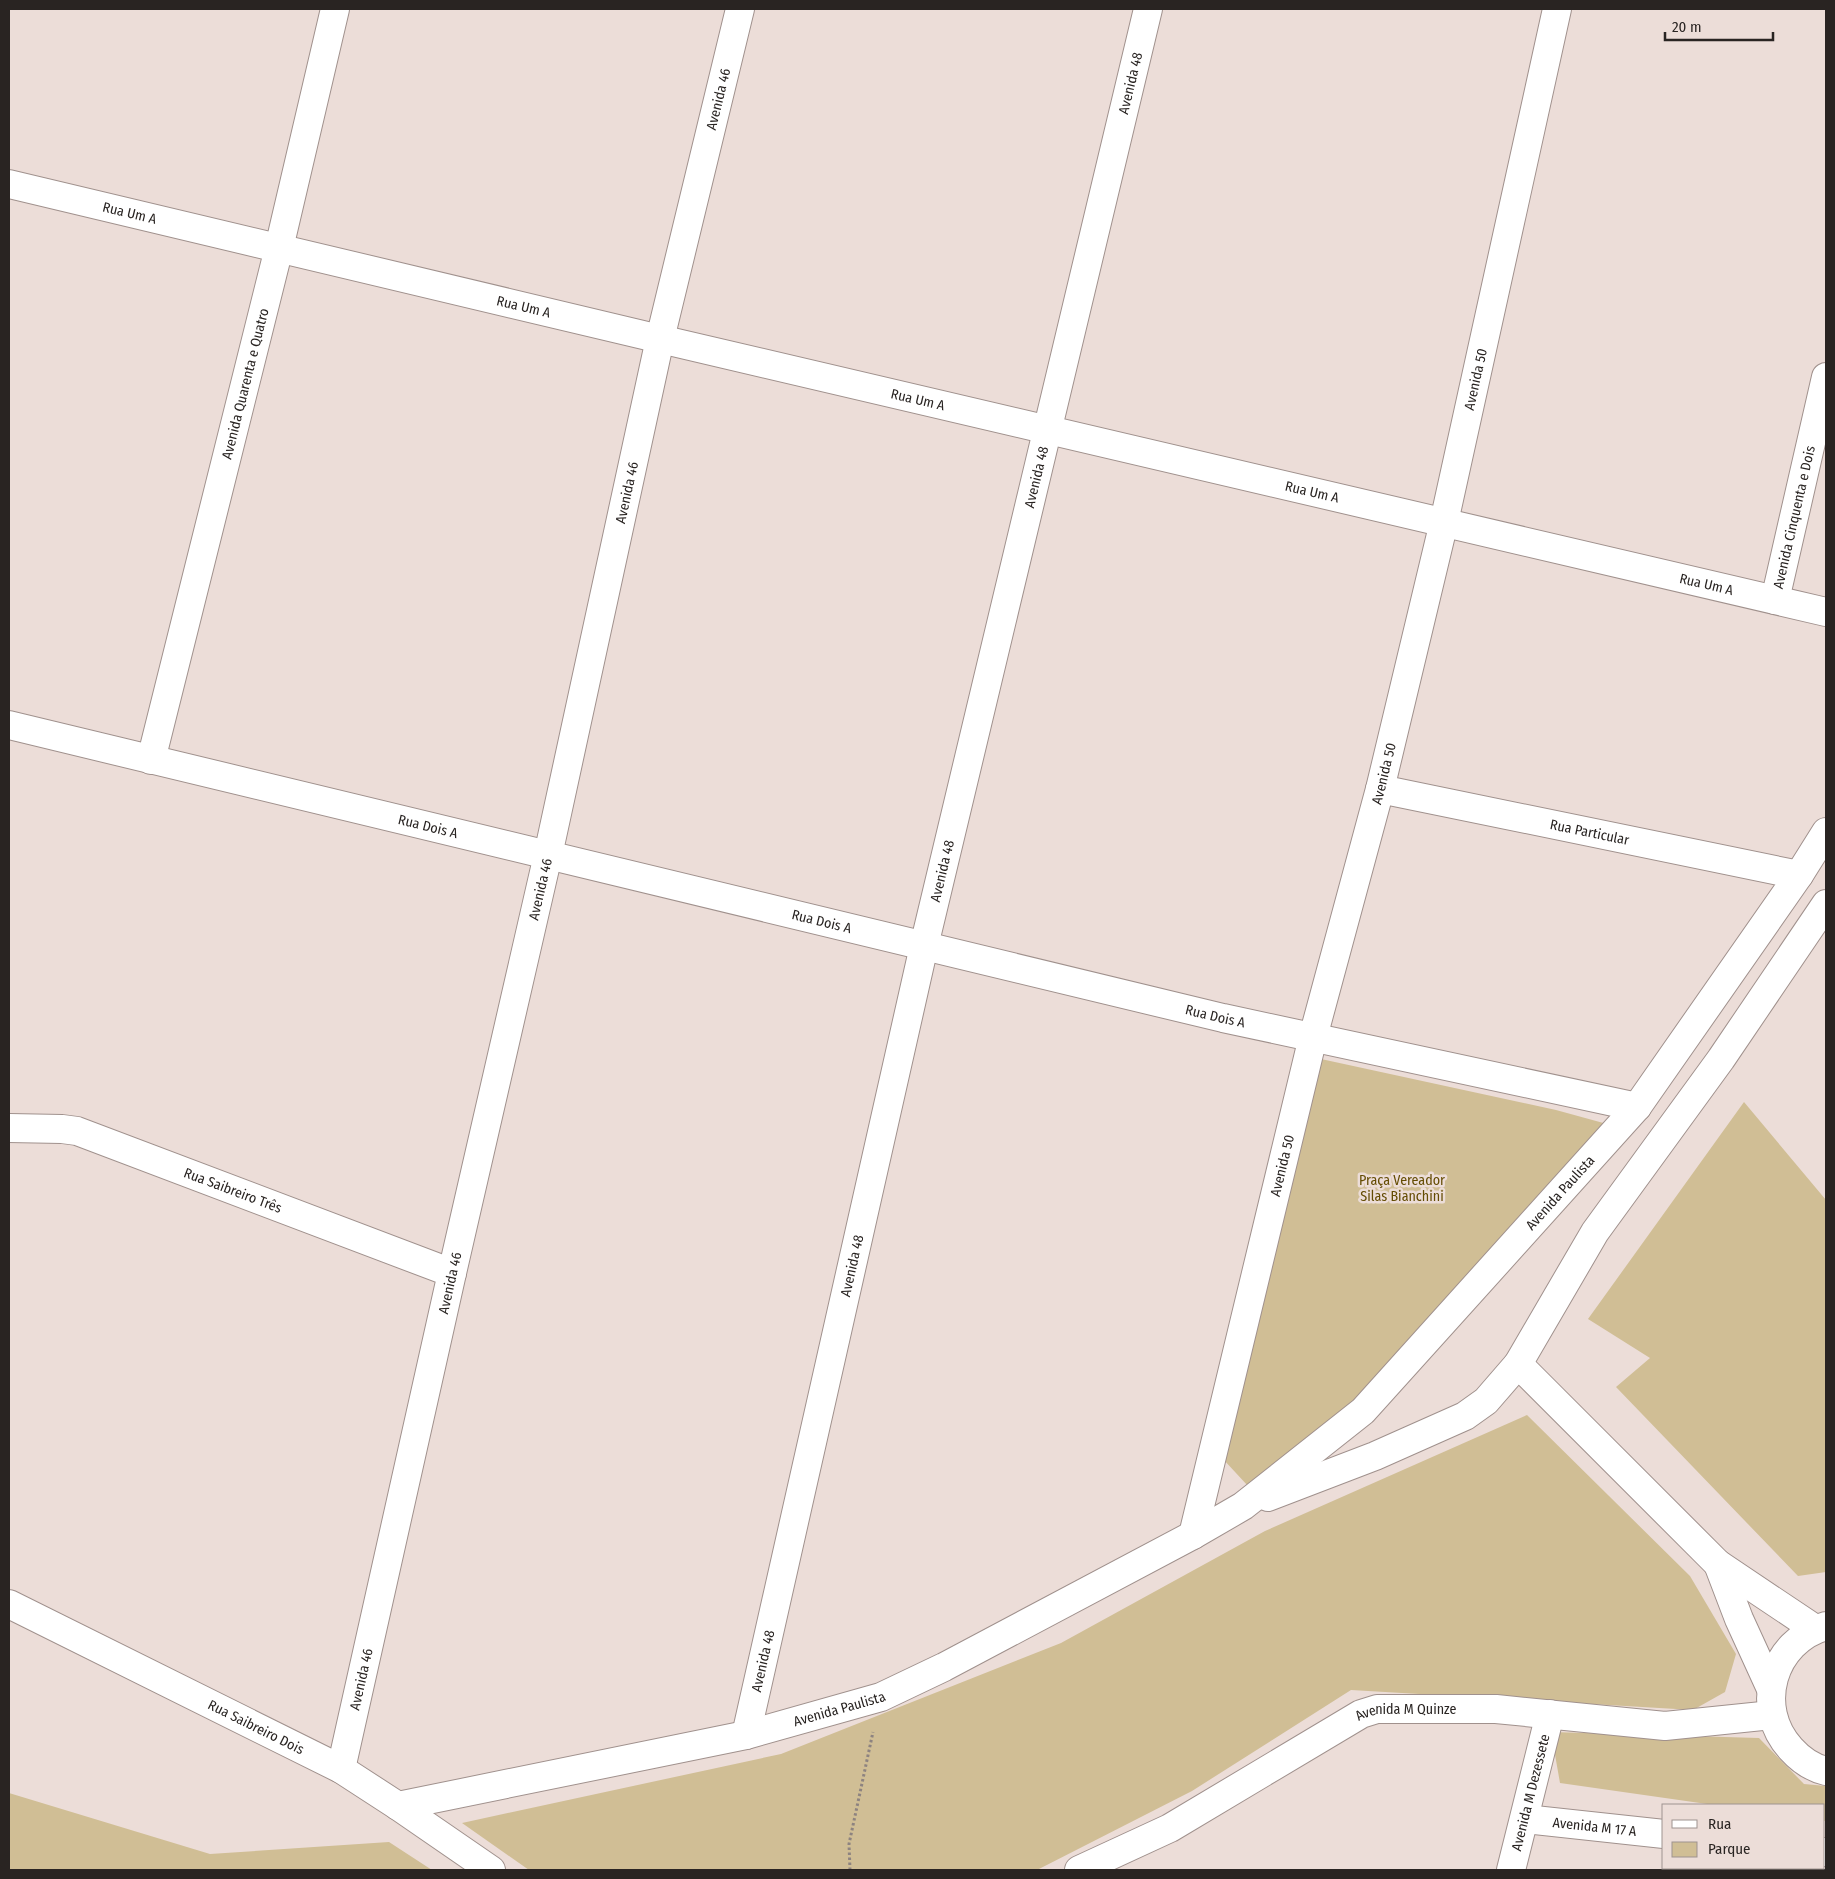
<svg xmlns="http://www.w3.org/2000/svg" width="1835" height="1879" font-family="'Fira Sans Condensed',sans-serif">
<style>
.green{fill:#d0be95}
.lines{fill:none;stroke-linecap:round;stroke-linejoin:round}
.street-casing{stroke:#a0918d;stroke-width:30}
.path{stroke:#8d8380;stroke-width:3;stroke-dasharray:2.5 2.5;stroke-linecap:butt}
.street{stroke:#fff;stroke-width:28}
.labels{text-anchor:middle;stroke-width:5;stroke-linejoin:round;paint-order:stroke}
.street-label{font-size:14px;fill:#292422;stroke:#ecddd8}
.park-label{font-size:14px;fill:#644c03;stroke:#ecddd8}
</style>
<rect width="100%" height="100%" fill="#ecddd8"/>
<path class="green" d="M1321 1059 1556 1110 1607 1124 1356 1406 1248 1486 1223 1459Z
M1744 1102 1826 1200V1572L1798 1576 1616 1387 1650 1358 1588 1319Z
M1527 1415 1690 1576 1736 1654 1725 1692 1693 1710 1351 1690 1192 1791 1037 1870H529L462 1823 781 1754 1061 1643 1265 1531Z
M1551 1732 1759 1738 1804 1784 1826 1786V1821H1824V1805H1714L1560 1783Z
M9 1793 210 1854 389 1842 432 1870H9Z"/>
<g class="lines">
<defs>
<g id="street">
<path id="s1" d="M9 184 660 339 1826 612"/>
<path id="s2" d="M1775 600 1826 377"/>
<path id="s3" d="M9 725 1223 1018 1637 1107"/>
<path id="s4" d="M151 760 279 248 335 9"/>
<path id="s5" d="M1380 789 1799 875"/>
<path id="s6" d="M9 1128 62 1129 77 1131 452 1273"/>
<path d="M1518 1364 1718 1564 1815 1629"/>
<path d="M1268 1497 1375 1456 1465 1416 1486 1401 1518 1364 1595 1232 1721 1059 1826 904"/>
<path id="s7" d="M1193 1535 1313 1037 1380 789 1444 522 1557 9"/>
<path d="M1718 1564 1739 1619 1771 1689"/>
<path id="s8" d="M9 1604 341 1769 398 1806 491 1870"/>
<path d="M1826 1626C1772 1641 1753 1708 1791 1749 1800 1759 1813 1768 1826 1771"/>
<path id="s9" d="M746 1735 924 946 1148 9"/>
<path id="s10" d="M341 1769 452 1273 548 855 660 339 740 9"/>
<path id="s11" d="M398 1806 746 1735 881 1697 944 1667 1193 1535 1243 1506 1363 1411 1637 1107 1799 875 1826 832"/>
<path id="s12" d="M1525 1819 1664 1834"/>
<path d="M1824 1852H1826"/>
<path id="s13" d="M1079 1870 1170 1828 1361 1714 1377 1709H1496L1665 1726 1772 1715"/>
<path id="s14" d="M1511 1870 1550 1714"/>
</g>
</defs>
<use href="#street" class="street-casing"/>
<path class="path" d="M850 1870 849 1844 873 1732"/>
<use href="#street" class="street"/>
</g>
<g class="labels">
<g class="street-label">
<text dy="5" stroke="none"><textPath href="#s9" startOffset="1696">Avenida 48</textPath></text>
<text dy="5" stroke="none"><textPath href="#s10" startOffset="1712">Avenida 46</textPath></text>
<text dy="5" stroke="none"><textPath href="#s1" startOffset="124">Rua Um A</textPath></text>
<text dy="5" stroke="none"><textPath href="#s1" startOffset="529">Rua Um A</textPath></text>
<text dy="5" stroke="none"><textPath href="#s7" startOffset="1190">Avenida 50</textPath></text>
<text dy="5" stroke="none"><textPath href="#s4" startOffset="388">Avenida Quarenta e Quatro</textPath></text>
<text dy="5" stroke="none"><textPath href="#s1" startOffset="934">Rua Um A</textPath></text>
<text dy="5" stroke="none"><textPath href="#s9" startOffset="1291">Avenida 48</textPath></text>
<text dy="5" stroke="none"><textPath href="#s1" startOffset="1339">Rua Um A</textPath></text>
<text dy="5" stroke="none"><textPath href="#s10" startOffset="1308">Avenida 46</textPath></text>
<text dy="5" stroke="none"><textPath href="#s2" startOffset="85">Avenida Cinquenta e Dois</textPath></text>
<text dy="5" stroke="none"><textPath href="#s1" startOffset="1744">Rua Um A</textPath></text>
<text dy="5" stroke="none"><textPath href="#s7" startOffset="785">Avenida 50</textPath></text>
<text dy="5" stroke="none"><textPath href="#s3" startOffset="431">Rua Dois A</textPath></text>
<text dy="5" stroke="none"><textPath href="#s5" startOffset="214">Rua Particular</textPath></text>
<text dy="5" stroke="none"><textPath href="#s9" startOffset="886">Avenida 48</textPath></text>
<text dy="5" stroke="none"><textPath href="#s10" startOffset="902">Avenida 46</textPath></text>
<text dy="5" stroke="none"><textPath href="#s3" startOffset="836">Rua Dois A</textPath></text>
<text dy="5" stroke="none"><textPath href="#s3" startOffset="1241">Rua Dois A</textPath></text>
<text dy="5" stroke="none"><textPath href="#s7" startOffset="380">Avenida 50</textPath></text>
<text dy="5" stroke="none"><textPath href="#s6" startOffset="235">Rua Saibreiro Três</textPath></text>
<text dy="5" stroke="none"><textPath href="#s11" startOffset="1352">Avenida Paulista</textPath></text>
<text dy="5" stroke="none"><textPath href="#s9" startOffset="481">Avenida 48</textPath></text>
<text dy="5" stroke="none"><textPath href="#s10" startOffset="498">Avenida 46</textPath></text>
<text dy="5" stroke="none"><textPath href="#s9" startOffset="76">Avenida 48</textPath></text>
<text dy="5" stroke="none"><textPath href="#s10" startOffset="92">Avenida 46</textPath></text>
<text dy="5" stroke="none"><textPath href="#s11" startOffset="452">Avenida Paulista</textPath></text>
<text dy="5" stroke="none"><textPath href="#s13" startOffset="368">Avenida M Quinze</textPath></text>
<text dy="5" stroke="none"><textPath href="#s8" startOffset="276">Rua Saibreiro Dois</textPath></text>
<text dy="5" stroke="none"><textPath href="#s14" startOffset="80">Avenida M Dezessete</textPath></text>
<text dy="5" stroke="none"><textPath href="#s12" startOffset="70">Avenida M 17 A</textPath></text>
</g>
<g class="park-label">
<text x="1402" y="1185">Praça Vereador<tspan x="1402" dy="16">Silas Bianchini</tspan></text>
</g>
</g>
<rect width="1835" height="1879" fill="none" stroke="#292422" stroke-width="20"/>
<rect x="1662" y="1804" width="162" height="65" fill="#ecddd8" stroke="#9e938f"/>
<rect x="1672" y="1820" width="25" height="8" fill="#ffffff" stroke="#9e938f"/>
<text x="1708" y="1829" font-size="15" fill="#292422">Rua</text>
<rect x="1672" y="1842" width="25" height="15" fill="#d0be95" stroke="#9e938f"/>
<text x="1708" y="1854" font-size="15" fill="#292422">Parque</text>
<path d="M1665 32v8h108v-8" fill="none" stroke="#292422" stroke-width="2.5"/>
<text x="1672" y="32" font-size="15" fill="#292422" stroke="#ecddd8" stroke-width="4" paint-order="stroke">20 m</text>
</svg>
